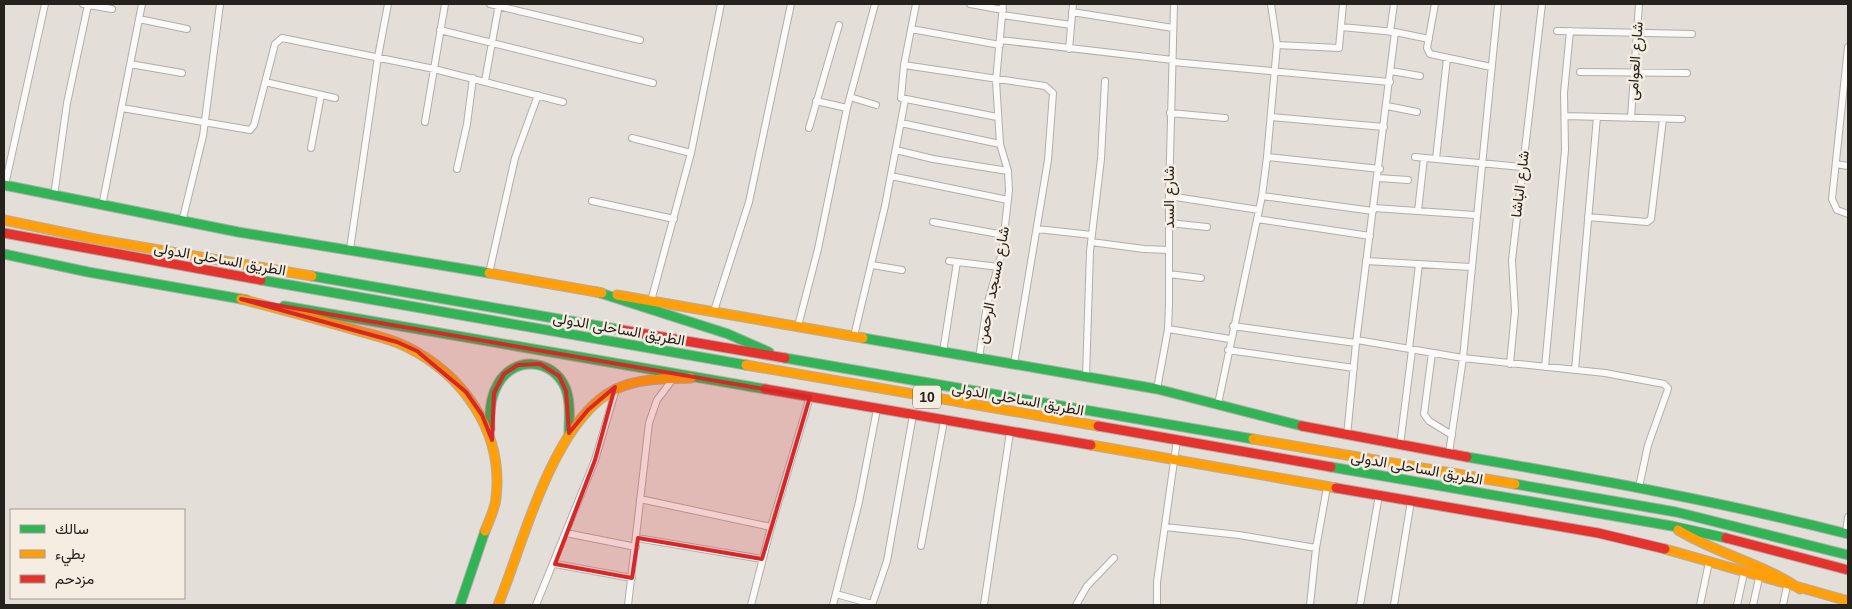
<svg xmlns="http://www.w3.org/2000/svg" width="1852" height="609" font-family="Helvetica,Vazirmatn,sans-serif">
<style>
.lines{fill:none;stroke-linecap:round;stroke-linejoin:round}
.street-casing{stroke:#b1ada9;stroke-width:8}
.fast-casing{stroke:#b1ada9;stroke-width:11}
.slow-casing{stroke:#b1ada9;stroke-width:11}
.jam-casing{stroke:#b1ada9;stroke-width:11}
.street{stroke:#fbfaf9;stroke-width:6}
.fast{stroke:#30b455;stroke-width:9}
.slow{stroke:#ff9f0a;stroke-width:9}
.jam{stroke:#e5322d;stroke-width:9}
.marked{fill:#d62828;fill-opacity:0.2;stroke:#d62828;stroke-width:4;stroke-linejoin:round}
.labels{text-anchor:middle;stroke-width:5;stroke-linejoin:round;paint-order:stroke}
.shield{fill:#f5ece2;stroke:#635f59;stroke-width:1}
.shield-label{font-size:14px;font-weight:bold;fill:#25221e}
.street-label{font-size:15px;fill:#25221e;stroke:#f5ece2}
</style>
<rect width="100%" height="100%" fill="#e4ded9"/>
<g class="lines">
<defs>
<path id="street" d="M83 4 112 9
M490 4 640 40
M916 4 904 65 901 98 997 117
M970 4 1003 10
M1435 4 1427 48 1430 54 1491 67
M1072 12 1173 28
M1002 15 1071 25
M139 19 187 29
M1341 27 1395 32 1429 39
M911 29 1000 45
M440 30 653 83
M1557 31 1692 34
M1390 32 1394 4
M1000 40 1173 60
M1277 45 1339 48 1343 4
M1848 47 1832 199 1837 210 1848 214
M1069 49 1073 4
M1173 62 1390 82
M130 64 182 73
M904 65 1045 86 1053 93 1048 160 1014 364
M1391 71 1420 76
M1580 72 1687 73
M485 81 499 4
M265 82 335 98
M850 97 876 105
M816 101 847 108
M1387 106 1417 112
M122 108 250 130 254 125 275 44 282 38 434 69 563 102
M1170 113 1225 118
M1565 116 1682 119
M1271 117 1384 127
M1631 118 1639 4
M425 122 445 4
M901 123 1000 144
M809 128 839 25
M632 138 691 153
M311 148 321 95
M896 150 933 159 1008 171
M1267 157 1380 169
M1415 157 1522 167
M1436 159 1447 58
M1836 164 1848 166
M457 169 467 124 473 78
M891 176 1008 200
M1378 178 1408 180
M5 185 45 4
M54 196 67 103 88 5
M1169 196 1259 210
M1262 196 1373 211
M592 201 674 219
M102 206 142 4
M1374 208 1475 215
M1418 211 1424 158
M1588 217 1647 222 1651 219 1663 119
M1257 219 1370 236
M182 222 203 136 220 4
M933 222 1004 235
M1169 223 1207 227
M1037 229 1092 235
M1091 242 1144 249 1169 250
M350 249 378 57 388 4
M949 261 999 267
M1366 261 1471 267
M872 265 902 270
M489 273 515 158 538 95
M1169 274 1201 278
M651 301 691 153 721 4
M714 311 749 202 791 4
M798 326 818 249 847 108 875 4
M1233 326 1356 343
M1168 329 1230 339
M854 336 885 206 905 100
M1357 340 1463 358 1605 373 1664 384 1668 388 1667 392 1648 445 1639 487
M1409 349 1419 264
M1228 350 1354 368
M943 352 957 262
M1432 353 1424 414 1429 421 1452 435
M979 358 987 305 1002 253 1009 190 1008 171 1000 144 996 81 1003 4
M1510 364 1515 311 1512 260 1542 4
M1545 367 1565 150 1564 93 1570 31
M1575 370 1597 117
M1086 377 1090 251 1101 159 1105 81
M1157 389 1168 329 1169 303V196L1174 4
M1218 404 1262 196 1267 157 1277 45 1271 4
M1347 436 1356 343 1395 32
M1400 445 1412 350
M1449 453 1463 358 1498 4
M640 499 771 527
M1165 527 1239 535 1316 548
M566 533 636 547
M1846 533 1848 517
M637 538 762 559
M921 546 944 421
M555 564 632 578
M836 594 872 604
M536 605 595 460 616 389
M628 605 649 423 657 400 673 379
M751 605 771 527 810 397
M833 605 859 502 877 409
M872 605 887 561 913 415
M984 605 1010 432
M1076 605 1087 586 1114 558
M1157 605V582L1177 440
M1310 605 1316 548 1327 487
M1360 605 1379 495
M1394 605 1411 501
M1700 605 1709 562
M1737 605 1744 573
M1753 605 1759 578
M1783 605 1787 586"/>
<path id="fast" d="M4 185 238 232 489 273
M4 254 88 272 247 300
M312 276 622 330
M261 280 746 365
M597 292 728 334 769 352
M284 306 765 389
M863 338 1157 389 1302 426
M785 358 1253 439
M490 429C489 414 490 397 498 384 513 356 552 358 565 387 571 401 569 418 569 433
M1467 457C1595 479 1722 502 1848 534
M1331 467 1672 526 1726 538
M1515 484 1676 512 1848 555
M460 605 485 531"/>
<path id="slow" d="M4 220 95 239 312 276
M489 273 602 293
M617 295 863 338
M241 299C279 309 317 319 355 330 372 335 389 338 405 346 463 374 504 432 496 498 495 509 489 521 485 531
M746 365 1098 426
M1253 439 1515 484
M1091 445 1336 488
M1678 530C1717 554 1762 563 1800 589
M1665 549 1848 601
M498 605C524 542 553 420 616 389 639 378 667 379 691 378"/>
<path id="jam" d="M4 233 261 280
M622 330 785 358
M765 389 1091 445
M1098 426 1331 467
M1302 426 1467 457
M1336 488 1598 533 1665 549
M1726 538 1848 570"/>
</defs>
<use href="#street" class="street-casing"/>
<use href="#fast" class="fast-casing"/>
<use href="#slow" class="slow-casing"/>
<use href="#jam" class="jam-casing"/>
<use href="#street" class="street"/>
<use href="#fast" class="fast"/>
<use href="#slow" class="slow"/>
<use href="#jam" class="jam"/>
</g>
<path class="marked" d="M241 299 810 397 762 559 638 538 632 578 555 564 595 460 615 387 588 410 569 433 566 391 559 376 540 364 518 365 504 374 494 393 492 440 482 415 466 392 417 351 397 342Z"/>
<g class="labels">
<rect class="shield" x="913" y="385.5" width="28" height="23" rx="4"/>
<g class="shield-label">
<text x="927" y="402">10</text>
</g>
<g class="street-label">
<text transform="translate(1635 61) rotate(-86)" y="5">شارع العوامى</text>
<text transform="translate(1520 184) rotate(-83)" y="5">شارع الباشا</text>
<text transform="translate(1169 197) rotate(-90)" y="5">شارع السد</text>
<text transform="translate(220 259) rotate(10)" y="5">الطريق الساحلى الدولى</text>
<text transform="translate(993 285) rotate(-79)" y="5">شارع مسجد الرحمن</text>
<text transform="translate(619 329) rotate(10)" y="5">الطريق الساحلى الدولى</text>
<text transform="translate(1018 399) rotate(10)" y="5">الطريق الساحلى الدولى</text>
<text transform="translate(1417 468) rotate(10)" y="5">الطريق الساحلى الدولى</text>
</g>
</g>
<rect width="1852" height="609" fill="none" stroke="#25221e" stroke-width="10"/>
<rect x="10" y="509" width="175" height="90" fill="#f5ece2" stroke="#a29b94"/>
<rect x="20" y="525" width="25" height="8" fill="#30b455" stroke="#a29b94"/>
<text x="55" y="534" font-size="15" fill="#25221e">سالك</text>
<rect x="20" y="550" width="25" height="8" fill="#ff9f0a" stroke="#a29b94"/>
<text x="55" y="559" font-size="15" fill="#25221e">بطيء</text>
<rect x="20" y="575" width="25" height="8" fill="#e5322d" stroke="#a29b94"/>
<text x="55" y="584" font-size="15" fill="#25221e">مزدحم</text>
</svg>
